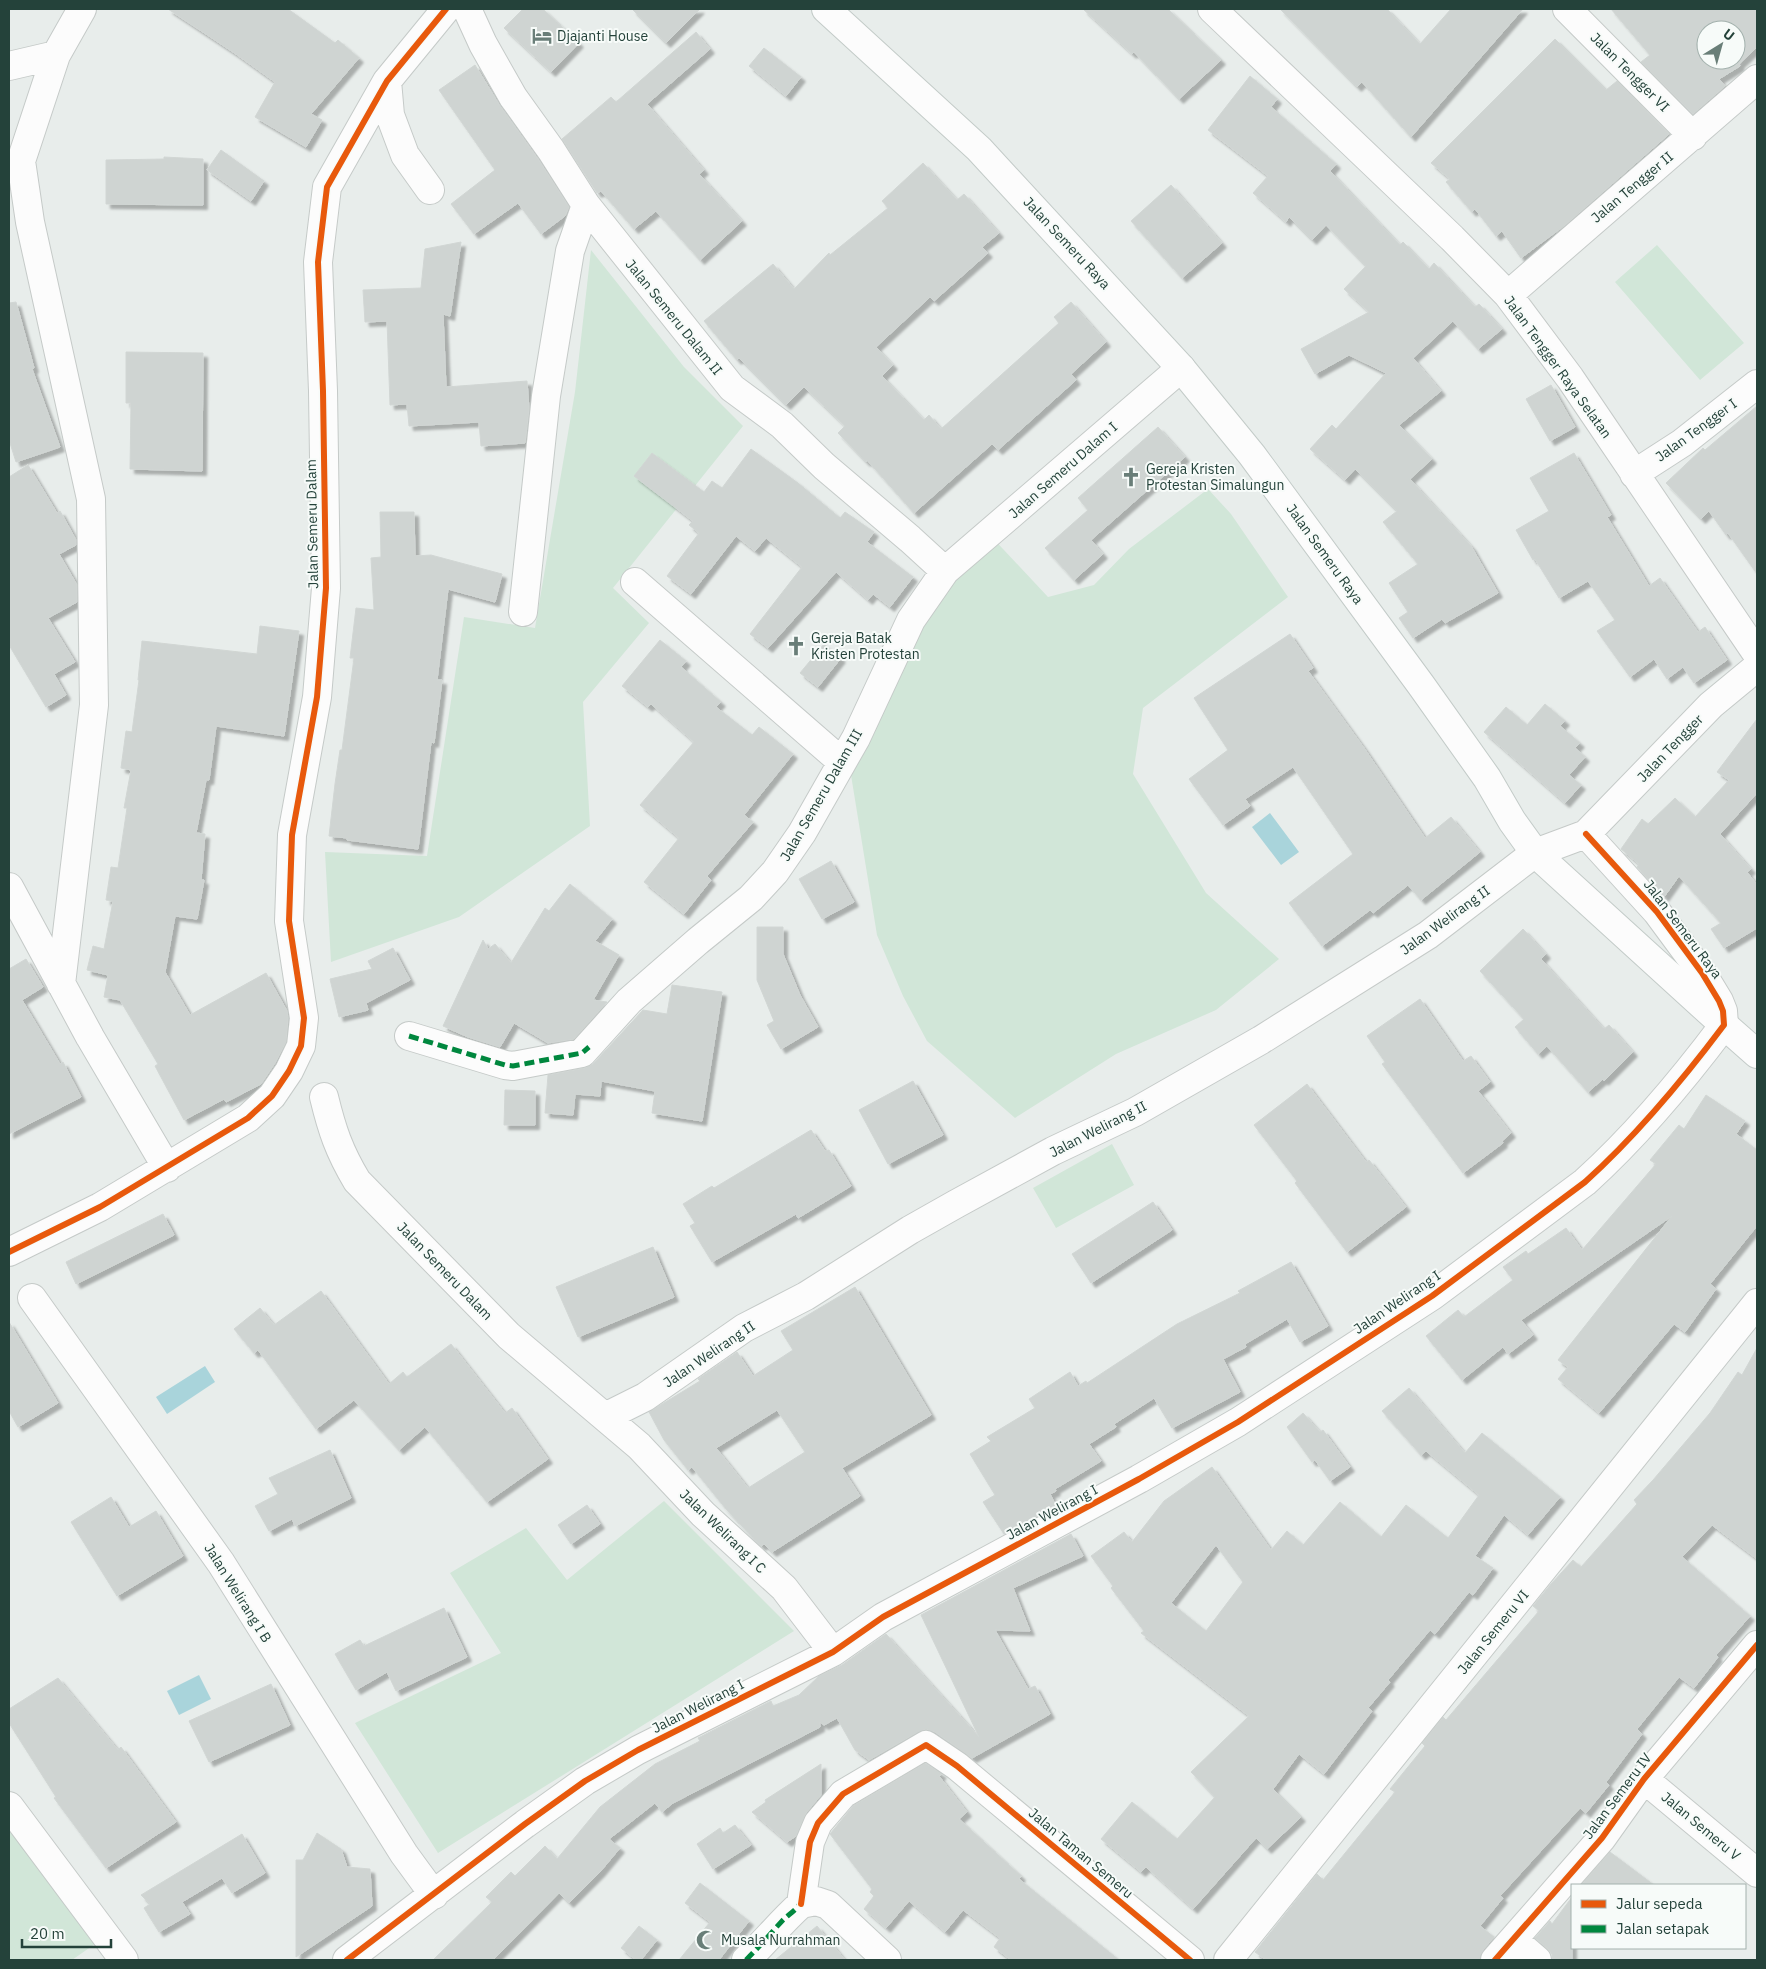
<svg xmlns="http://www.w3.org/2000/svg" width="1766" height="1969" font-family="'IBM Plex Sans',sans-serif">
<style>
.green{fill:#d1e6d8}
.water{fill:#a9d4db}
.building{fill:#cfd4d2;stroke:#d1d6d4;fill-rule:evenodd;filter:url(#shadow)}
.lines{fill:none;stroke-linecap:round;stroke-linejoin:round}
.street-casing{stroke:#c5cac8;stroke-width:30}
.secondary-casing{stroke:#c3cbc8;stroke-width:30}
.street{stroke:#fcfcfc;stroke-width:28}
.secondary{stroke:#fcfcfc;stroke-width:28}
.quiet{stroke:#00873e;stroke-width:5;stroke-dasharray:10 5;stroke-linecap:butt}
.cycleway-casing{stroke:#f7fbf9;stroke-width:9}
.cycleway{stroke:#e8590c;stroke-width:6}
.labels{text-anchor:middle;stroke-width:4;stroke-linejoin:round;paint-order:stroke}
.poi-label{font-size:14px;fill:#24423a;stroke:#f7fbf9;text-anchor:start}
.street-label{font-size:14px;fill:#24423a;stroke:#f7fbf9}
</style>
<defs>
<filter id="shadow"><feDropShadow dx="4.5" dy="4.5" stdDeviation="1" flood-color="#0004"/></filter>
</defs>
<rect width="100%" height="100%" fill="#e8edeb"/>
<path class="green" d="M1657 245 1744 343 1700 380 1615 282Z
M591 250 684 367 743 426 613 588 649 623 583 702 590 826 459 917 331 962 325 852 427 856 464 617 535 628 575 392Z
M1208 489 1231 514 1288 597 1143 708 1133 774 1206 893 1279 959 1216 1010 1116 1054 1015 1118 927 1041 903 996 877 935 851 775 898 661 988 533 1048 597 1094 585 1129 549Z
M1112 1144 1134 1185 1056 1228 1033 1188Z
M664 1501 794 1631 438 1853 355 1723 501 1653 450 1573 526 1528 567 1580Z
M9 1829 102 1939 72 1960H9Z"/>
<path class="water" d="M1270 813 1299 852 1281 865 1252 827Z
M205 1366 215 1382 167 1414 156 1397Z
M199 1675 211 1699 179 1715 167 1691Z"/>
<path class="building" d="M168 9H288L335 43 338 40 359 58 311 114 322 120 306 147 255 117 275 82 233 52Z
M523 9H543L579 43 551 72 504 28Z
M632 9H700L666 43Z
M1083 9H1168L1221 60 1179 99 1134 52 1132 54Z
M1280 9H1387L1420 44 1451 9H1523L1411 137 1362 82 1357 87Z
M1611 9H1757V47L1739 64 1740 66 1719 79 1725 86 1693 114 1641 62 1650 55ZM1706 30H1736V60H1706Z
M696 32 710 49 647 104 704 170 699 174 742 221 700 260 656 211 634 229 601 191 597 193 562 139 611 97 616 102Z
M1555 39 1606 90 1617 81 1669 134 1564 226 1521 258 1502 231 1496 236 1475 209 1472 212 1446 182 1450 179 1431 163Z
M764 48 801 77 786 96 749 66Z
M475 65 500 106 538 159 569 207 565 216 541 234 518 203 474 234 451 204 495 170 439 90Z
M1250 76 1277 99 1271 107 1336 164 1330 171 1400 245 1403 242 1429 269 1434 263 1475 307 1479 304 1502 329 1478 349 1453 321 1413 358 1441 391 1399 425 1432 459 1410 479 1471 546 1498 593 1445 623 1442 619 1413 638 1399 618 1408 612 1389 583 1418 564 1383 522 1397 511 1355 469 1345 480 1310 449 1332 425 1336 429 1386 373 1349 355 1315 374 1301 349 1369 312 1344 289 1366 266 1326 225 1312 240 1289 217 1286 222 1253 193 1268 176 1208 130Z
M221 150 264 181 251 201 207 170Z
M164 157 203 159V205L106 204V160L164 159Z
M923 163 957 200 964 194 999 233 982 247 988 253 934 301 930 297 876 347 893 365 882 376 924 420 929 415 941 429 1059 323 1054 317 1071 302 1106 342 1071 374 1076 380 998 450 992 444 914 513 867 460 866 462 838 433 845 426 804 387 786 405 739 358 737 360 704 321 773 264 794 289 829 253 830 255 888 208 882 201Z
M1171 185 1222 243 1182 278 1131 221Z
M461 242 450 316 443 314 446 387 527 381 529 409 525 443 481 446 479 422 409 426 407 404 390 405 387 321 365 322 363 290 421 288 425 249Z
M16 302 34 368 32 369 60 447 16 462 9 440V303Z
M126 352 203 353 202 471 130 469 131 403H126Z
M1551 385 1575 427 1550 441 1526 399Z
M1757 406V574L1728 533 1726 535 1709 511 1701 519 1666 483 1703 448 1705 450Z
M1158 427 1185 457 1091 540 1103 554 1074 580 1045 548 1088 510 1078 498Z
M751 449 798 483 840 518 845 512 874 532 867 542 913 577 890 607 873 594 868 600 836 572 768 648 750 634 802 567 766 538 755 551 736 536 691 594 667 576 699 533 689 525 693 521 634 476 652 453 704 492 712 481 722 488Z
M1574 453 1611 515 1607 517 1649 586 1660 578 1698 632 1705 627 1727 660 1694 683 1683 667 1667 679 1654 659 1630 677 1597 631 1615 620 1588 581 1559 598 1535 559 1533 560 1516 530 1549 511 1530 478Z
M28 465 57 513 60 511 76 540V545L59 554 77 585V602L48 618 75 662 54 674 66 695 46 707 9 645V477Z
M380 512H414L415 556 431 555 502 574 495 602 448 589 437 680H442L434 743 431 742 418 849 347 840V838L329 836 335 784 340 750H342L354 658H350L356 608 374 610 371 558 381 557Z
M260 626 299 631 284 736 216 726 209 780H206L196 833 205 834 201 880H204L197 919 175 916 165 972 190 1015 266 973 287 1011 288 1018 286 1042 275 1063 261 1084 226 1102 224 1099 184 1120 155 1066 158 1064 120 1000 104 997 108 975 87 970 93 946 104 949 113 901 106 900 111 867 118 868 127 808H124L131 770 121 768 126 731 132 732 139 680H138L142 641 257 654Z
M1290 634 1313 668 1308 671 1364 748 1425 838 1451 817 1480 852 1421 900 1408 885 1373 913 1370 910 1322 946 1289 903 1353 854 1293 767 1245 799 1250 806 1223 825 1189 779 1228 750 1194 698Z
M660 640 686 661 681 667 721 702 716 707 752 735 759 727 793 754 744 815 753 822 707 876 711 880 684 914 644 882 679 838 640 805 694 742 651 704 648 707 622 686Z
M824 644 841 658 818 687 800 673Z
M1545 704 1565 721 1560 726 1580 743 1575 748 1585 757 1569 775 1581 785 1565 803 1484 732 1506 707 1527 725Z
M1757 719V793L1720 834 1751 869 1747 872 1757 885V928L1724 948 1711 929 1721 923 1679 876 1664 897 1637 867 1639 864 1621 849 1642 819 1648 824 1675 798 1695 817 1729 780 1717 772Z
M831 861 854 902 822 919 799 879Z
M570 884 612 919 595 941 619 955 593 1000 607 1002 574 1039 548 1043 514 1023 500 1047 468 1037 443 1026 483 940 488 949 495 944 511 963 545 908 549 911Z
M757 927H783V954L800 995 818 1027 781 1049 767 1025 774 1021 757 980Z
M1523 929 1546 954 1541 959 1604 1029 1609 1025 1633 1052 1604 1081 1603 1079 1588 1092 1547 1046 1538 1054 1515 1027 1524 1019 1480 971Z
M393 948 410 980 366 1003 368 1010 339 1017 330 979 372 969 368 961Z
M26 959 43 987 22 1000 60 1064 63 1062 81 1097 9 1134V969Z
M672 985 722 992 702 1121 652 1113 655 1091 601 1081 600 1096 575 1094 573 1115 545 1113 548 1075 585 1068 593 1064 643 1010 667 1014Z
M1420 999 1463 1061 1471 1056 1490 1082 1478 1091 1511 1133 1502 1141 1503 1143 1463 1173 1382 1064 1385 1062 1367 1036Z
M913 1081 943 1135 888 1164 859 1110Z
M1307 1084 1366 1162 1369 1160 1406 1207 1347 1252 1295 1183 1297 1181 1254 1125Z
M505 1090 535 1091V1125H504Z
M1706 1095 1745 1121 1736 1134 1757 1150V1226L1710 1284 1716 1289 1685 1332 1674 1324 1599 1413 1558 1379 1568 1367 1558 1360 1672 1216 1521 1320 1533 1335 1508 1354 1503 1347 1462 1380 1426 1336 1458 1310 1464 1317 1513 1280 1503 1267 1526 1251 1528 1254 1566 1228 1582 1250 1656 1164 1650 1160 1679 1125 1684 1129Z
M811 1130 825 1151 829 1150 851 1186 798 1218 796 1214 712 1262 690 1226 695 1223 683 1204 712 1186 714 1188Z
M1153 1202 1172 1230 1091 1283 1072 1254Z
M163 1214 174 1235 76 1284 66 1262Z
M653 1247 674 1297 578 1337 556 1287Z
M1291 1262 1328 1326 1300 1342 1287 1319 1245 1344 1246 1347 1223 1359 1240 1392 1172 1428 1154 1398 1114 1424 1116 1427 1089 1444 1101 1461 1055 1489 1056 1491 1050 1494 1056 1506 1004 1534 983 1502 995 1495 970 1454 991 1441 987 1437 1035 1408 1029 1399 1070 1372 1078 1386 1086 1381 1087 1383 1177 1324 1240 1293 1238 1291Z
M855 1287 931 1415 842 1468 860 1496 772 1552 764 1544 761 1546 755 1540 726 1509 692 1467 688 1470 664 1440 649 1412 700 1381 698 1379 737 1352 753 1376 793 1350 781 1331ZM777 1410 805 1452 748 1488 716 1448Z
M321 1291 389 1384 403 1372 407 1377 451 1344 505 1413 512 1408 548 1459 487 1502 425 1427 399 1450 354 1400 316 1429 258 1350 254 1353 234 1329 260 1308 274 1325Z
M9 1322 58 1403 18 1427 9 1411Z
M1757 1348V1559L1712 1525 1682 1557 1750 1616 1716 1655 1718 1657 1694 1688 1679 1677 1637 1729 1642 1734 1606 1782 1609 1785 1586 1813 1580 1808 1500 1896 1503 1898 1480 1926 1494 1937 1483 1950 1480 1960H1266L1255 1952 1317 1874 1323 1880 1395 1792 1390 1789 1425 1746 1422 1743 1443 1717 1446 1720 1539 1611 1533 1606 1551 1584 1573 1560 1581 1567 1637 1504 1634 1500 1653 1480 1710 1413 1738 1372 1742 1375Z
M1409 1388 1465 1453 1482 1433 1560 1497 1528 1535 1504 1515 1475 1556 1493 1568 1473 1595 1469 1592 1435 1634 1430 1630 1388 1680 1390 1682 1368 1708 1372 1711 1324 1774 1299 1754 1273 1789 1301 1817 1267 1849 1256 1838 1193 1909 1146 1867 1141 1872 1101 1839 1132 1802 1177 1839 1215 1797 1191 1772 1249 1716 1141 1633 1144 1631 1111 1588 1113 1586 1091 1556 1124 1532 1132 1542 1164 1501 1212 1467 1271 1550 1287 1531 1303 1545 1340 1502 1381 1537 1406 1505 1448 1538 1479 1495 1426 1451 1421 1455 1382 1411ZM1216 1545 1243 1582 1206 1631 1171 1603Z
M1303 1413 1320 1432 1323 1430 1350 1467 1330 1481 1315 1460 1312 1462 1287 1427Z
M330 1450 351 1498 295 1526 292 1519 269 1531 255 1506 278 1494 269 1478Z
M111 1497 129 1527 156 1511 183 1556 117 1596 71 1522Z
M587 1505 600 1524 571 1544 558 1525Z
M1071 1534 1083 1556 1013 1588 1030 1631 995 1630 1028 1689 1035 1686 1050 1714 972 1758 935 1732 926 1729 918 1732 869 1760 855 1750 837 1718 824 1725 820 1722V1727L673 1803 662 1812 655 1803 609 1839 620 1848 600 1872 569 1903 559 1893 493 1960H433L492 1902 486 1897 511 1872 515 1876 545 1846 557 1859 600 1807 655 1764 700 1741 698 1738 771 1701 773 1706 799 1695 819 1676 842 1665 886 1634 979 1737 921 1615Z
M444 1608 467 1657 396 1691 387 1672 356 1690 335 1654 360 1640 364 1646Z
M58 1678 118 1750 121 1747 176 1822 106 1868 54 1798 56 1797 9 1723V1709Z
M271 1684 290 1725 209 1762 189 1721Z
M925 1763 942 1774 939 1776 967 1812 959 1819 1021 1876 1019 1879 1119 1960H1011L994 1947 1000 1938 963 1910 945 1932 909 1901 886 1928 864 1909 874 1896 870 1892 872 1889 830 1834 853 1806Z
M821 1764V1795L806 1813 796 1836 787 1842 752 1812 766 1802 765 1800Z
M735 1825 751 1845 713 1869 697 1844 720 1828 723 1833Z
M317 1833 341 1849 347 1867 370 1869 372 1906 296 1957V1860H303Z
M242 1834 265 1873 232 1893 222 1878 182 1902 190 1914 159 1932 144 1908 150 1904 141 1895Z
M1610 1852 1654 1885H1581Z
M700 1883 749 1921 719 1960H679L710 1922 685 1903Z
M1572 1897V1960H1552V1954L1548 1949 1535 1938 1550 1921 1552 1924Z
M639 1926 657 1940 641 1960H636L621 1948Z
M817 1926 845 1960H775Z"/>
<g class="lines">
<defs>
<path id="street" d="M467 9 483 44 513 97 551 150 586 205 732 388 782 425 824 466 910 539 945 571
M1212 9 1452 238 1508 295 1570 378 1757 654
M1567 9 1693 136
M9 66 56 55
M387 81 390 115 405 155 430 190
M1508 295 1757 79
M1634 474 1682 443 1757 384
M635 582 842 762
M523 612 546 396 570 251 586 205
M9 887 90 1037 167 1168
M61 984 94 705 91 499 30 222 21 161 56 55 82 9
M409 1036 505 1065 513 1066 582 1053 629 1001 698 941 751 898 775 872 802 833 856 738 911 620 945 571 1181 368
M324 1097C332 1130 339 1151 357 1181L509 1336 639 1446 703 1514 784 1588 833 1652
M9 1252 100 1207 248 1118 272 1096 289 1071 301 1046 304 1018 289 921 292 835 317 697 326 588 323 391 318 262 327 187 387 81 446 9
M32 1298 221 1563 404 1854 434 1895
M605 1417 645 1397 744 1328 806 1296 910 1230 956 1204 1053 1151 1135 1112 1261 1040 1428 935 1535 853 1586 834 1711 705 1757 667
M1644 1779 1757 1873
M9 1806 124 1960
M801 1904 810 1842 818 1823 843 1794 926 1745 957 1766 1190 1960
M801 1904 816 1901 828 1905 887 1960
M1514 1940 1537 1960
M347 1960 525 1824 585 1781 638 1750 833 1652 883 1617 1139 1479 1238 1422 1432 1296 1585 1182C1637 1135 1682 1081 1724 1025L1723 1011 1719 1001 1702 973 1657 912 1586 834
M746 1960C765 1942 781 1922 801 1904
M1228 1960 1757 1303
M1495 1960 1602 1838 1644 1779 1757 1645"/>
<path id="secondary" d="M826 9 979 149 1181 368 1252 455 1421 685 1487 778 1512 821 1535 853 1724 1025 1757 1054"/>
</defs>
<use href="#street" class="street-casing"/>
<use href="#secondary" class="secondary-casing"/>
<use href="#street" class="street"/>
<use href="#secondary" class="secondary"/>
<path class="quiet" d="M409 1036 505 1065 513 1066 582 1053 589 1047
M746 1960C759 1947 771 1933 783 1920 789 1914 800 1908 801 1900"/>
<defs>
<path id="cycleway" d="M9 1252 100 1207 248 1118 272 1096 289 1071 301 1046 304 1018 289 921 292 835 317 697 326 588 323 391 318 262 327 187 387 81 446 9
M801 1904 810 1842 818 1823 843 1794 926 1745 957 1766 1190 1960
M347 1960 525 1824 585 1781 638 1750 833 1652 883 1617 1139 1479 1238 1422 1432 1296 1585 1182C1637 1135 1682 1081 1724 1025L1723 1011 1719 1001 1702 973 1657 912 1586 834
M1495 1960 1602 1838 1644 1779 1757 1645"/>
</defs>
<use href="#cycleway" class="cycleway-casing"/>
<use href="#cycleway" class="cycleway"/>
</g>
<defs>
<symbol id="hotel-bare" viewBox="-9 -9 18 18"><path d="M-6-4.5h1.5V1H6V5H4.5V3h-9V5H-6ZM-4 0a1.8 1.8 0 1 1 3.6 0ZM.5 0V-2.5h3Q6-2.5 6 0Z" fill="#697e78" stroke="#f7fbf9" stroke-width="2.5" paint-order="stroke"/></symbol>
<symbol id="church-bare" viewBox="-9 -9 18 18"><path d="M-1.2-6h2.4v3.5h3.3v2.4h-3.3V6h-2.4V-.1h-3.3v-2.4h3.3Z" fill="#697e78" stroke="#f7fbf9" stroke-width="2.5" paint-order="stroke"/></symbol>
<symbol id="mosque-bare" viewBox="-9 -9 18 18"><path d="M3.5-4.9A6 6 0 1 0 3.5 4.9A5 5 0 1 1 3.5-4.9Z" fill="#697e78" stroke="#f7fbf9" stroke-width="2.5" paint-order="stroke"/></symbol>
</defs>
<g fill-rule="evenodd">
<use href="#hotel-bare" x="528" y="22" width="28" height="28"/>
<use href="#church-bare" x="1117" y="463" width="28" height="28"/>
<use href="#church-bare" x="782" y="632" width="28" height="28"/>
<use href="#mosque-bare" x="692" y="1926" width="28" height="28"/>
</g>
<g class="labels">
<g class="poi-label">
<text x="557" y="41">Djajanti House</text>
<text x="1146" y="474">Gereja Kristen<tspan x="1146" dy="16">Protestan Simalungun</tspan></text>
<text x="811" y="643">Gereja Batak<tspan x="811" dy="16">Kristen Protestan</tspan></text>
<text x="721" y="1945">Musala Nurrahman</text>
</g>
<g class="street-label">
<text transform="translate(1630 72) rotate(45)" y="5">Jalan Tengger VI</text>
<text transform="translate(1632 187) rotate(-40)" y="5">Jalan Tengger II</text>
<text transform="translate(1067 243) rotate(47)" y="5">Jalan Semeru Raya</text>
<text transform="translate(674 317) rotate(51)" y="5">Jalan Semeru Dalam II</text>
<text transform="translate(1558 367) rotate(54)" y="5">Jalan Tengger Raya Selatan</text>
<text transform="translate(1696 430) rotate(-36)" y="5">Jalan Tengger I</text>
<text transform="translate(1063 470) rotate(-41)" y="5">Jalan Semeru Dalam I</text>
<text transform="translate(312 524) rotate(-91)" y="5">Jalan Semeru Dalam</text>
<text transform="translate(1325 554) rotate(54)" y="5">Jalan Semeru Raya</text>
<text transform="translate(1670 748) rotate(-46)" y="5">Jalan Tengger</text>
<text transform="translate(821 795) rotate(-60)" y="5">Jalan Semeru Dalam III</text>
<text transform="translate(1445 920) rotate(-36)" y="5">Jalan Welirang II</text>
<text transform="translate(1683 929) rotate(53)" y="5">Jalan Semeru Raya</text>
<text transform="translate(1098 1129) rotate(-27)" y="5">Jalan Welirang II</text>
<text transform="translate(445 1271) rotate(46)" y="5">Jalan Semeru Dalam</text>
<text transform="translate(1397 1302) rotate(-34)" y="5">Jalan Welirang I</text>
<text transform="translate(709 1354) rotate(-34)" y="5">Jalan Welirang II</text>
<text transform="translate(1052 1512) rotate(-28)" y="5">Jalan Welirang I</text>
<text transform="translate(723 1531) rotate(44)" y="5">Jalan Welirang I C</text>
<text transform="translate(238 1593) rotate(58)" y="5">Jalan Welirang I B</text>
<text transform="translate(1493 1632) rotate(-51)" y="5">Jalan Semeru VI</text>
<text transform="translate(698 1706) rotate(-27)" y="5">Jalan Welirang I</text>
<text transform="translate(1617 1796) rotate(-53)" y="5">Jalan Semeru IV</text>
<text transform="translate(1701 1826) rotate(40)" y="5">Jalan Semeru V</text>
<text transform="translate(1081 1853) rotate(40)" y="5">Jalan Taman Semeru</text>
</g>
</g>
<rect width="1766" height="1969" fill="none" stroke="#24423a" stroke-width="20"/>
<rect x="1571" y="1884" width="175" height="65" fill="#f7fbf9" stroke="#a3b1ad"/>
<rect x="1581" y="1900" width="25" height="8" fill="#e8590c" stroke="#a3b1ad"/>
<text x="1616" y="1909" font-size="15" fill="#24423a">Jalur sepeda</text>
<rect x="1581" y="1925" width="25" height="8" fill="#00873e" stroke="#a3b1ad"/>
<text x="1616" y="1934" font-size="15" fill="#24423a">Jalan setapak</text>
<g transform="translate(1721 45) rotate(37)"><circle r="24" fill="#f7fbf9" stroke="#a3b1ad"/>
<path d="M0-4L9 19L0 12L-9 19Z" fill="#697e78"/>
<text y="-8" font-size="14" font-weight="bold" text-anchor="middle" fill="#24423a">U</text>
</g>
<path d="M22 1939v8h89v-8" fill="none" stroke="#24423a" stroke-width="2.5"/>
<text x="30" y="1939" font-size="15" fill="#24423a" stroke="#f7fbf9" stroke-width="4" paint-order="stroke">20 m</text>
</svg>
